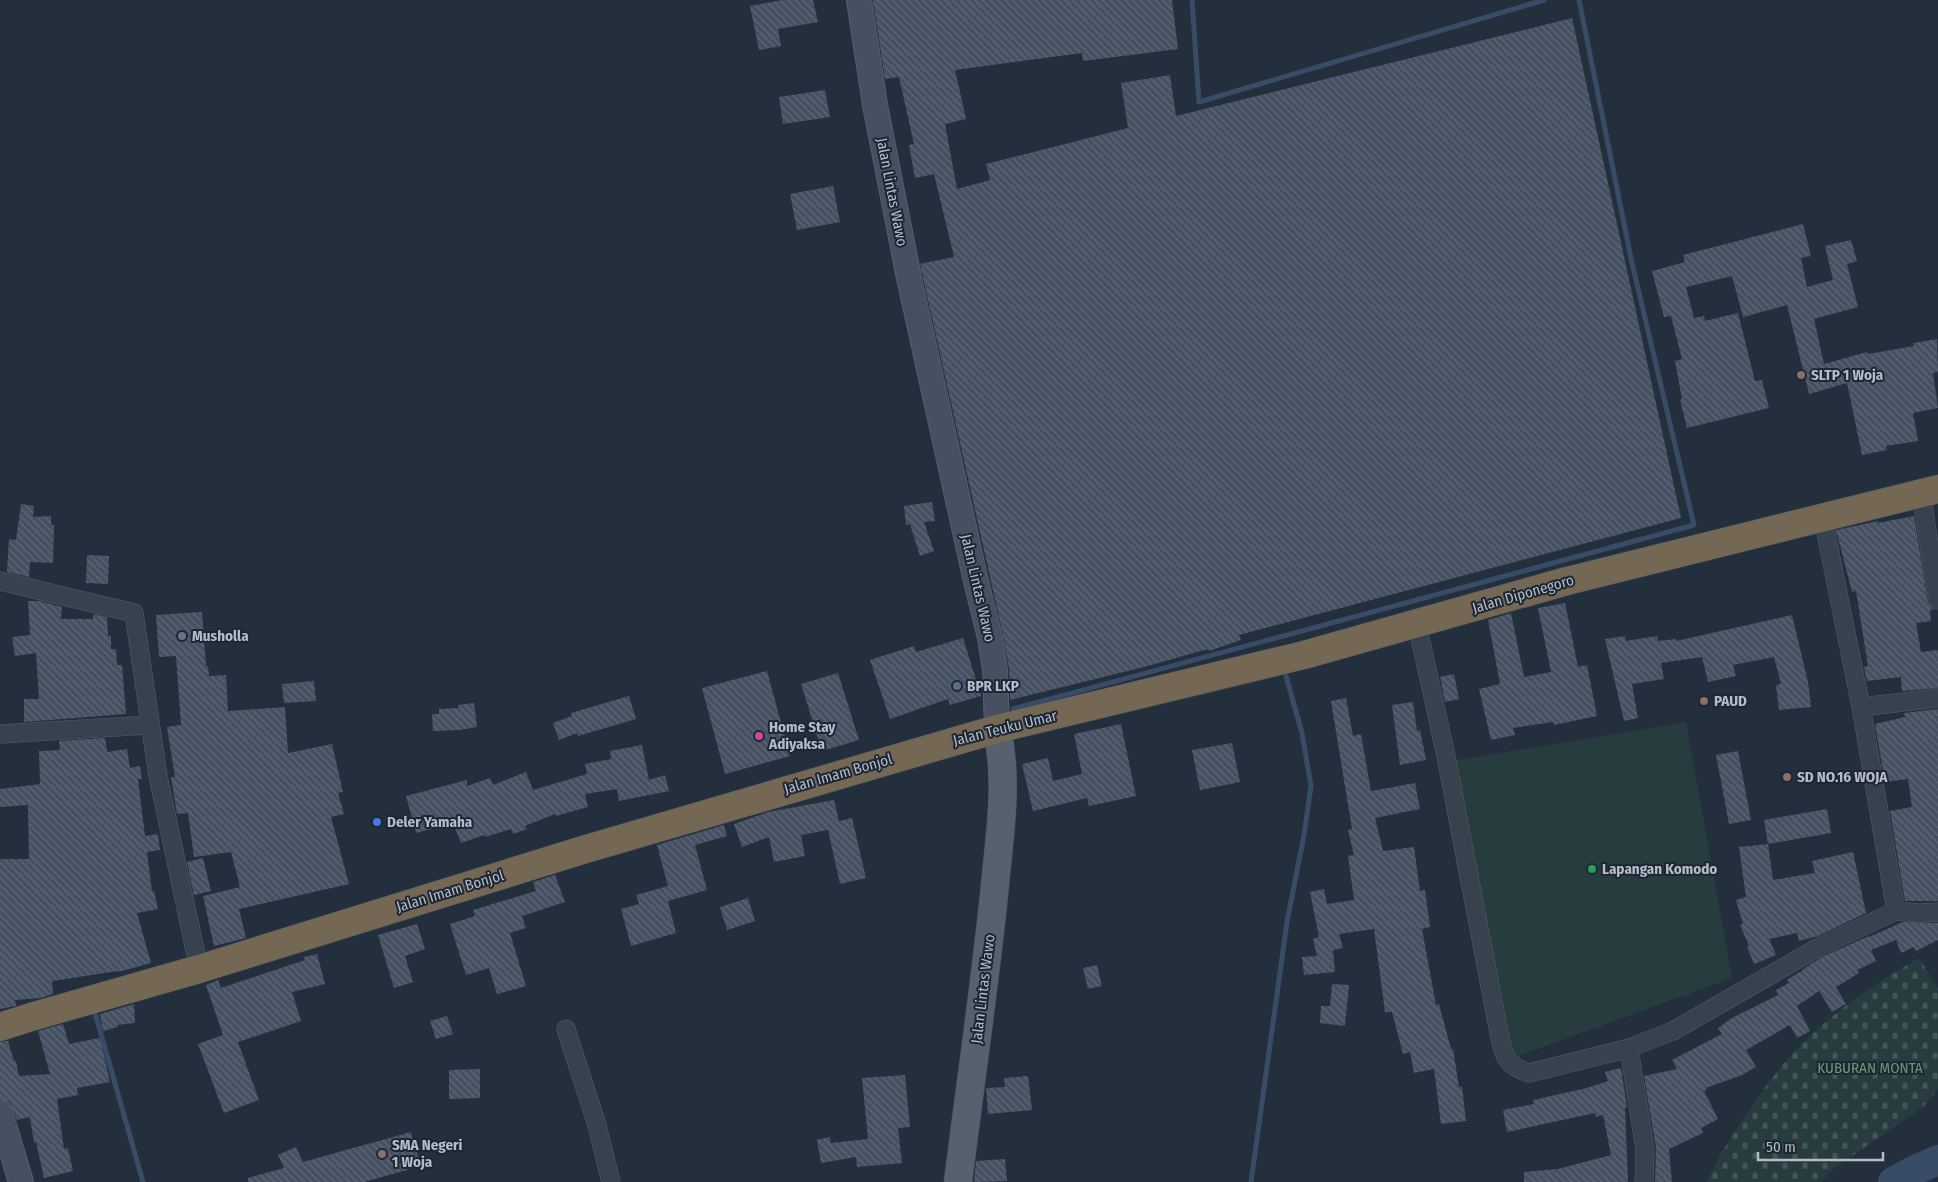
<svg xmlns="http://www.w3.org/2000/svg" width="1938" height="1182" font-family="'Fira Sans Condensed',sans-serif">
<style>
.cemetery{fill:url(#cemetery-stones)}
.pitch{fill:#263c3f}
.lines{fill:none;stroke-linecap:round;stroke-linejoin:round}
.stream{stroke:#394c67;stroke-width:5}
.river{stroke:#394c67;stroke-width:30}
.building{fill:url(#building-back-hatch)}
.street-casing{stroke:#565f6c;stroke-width:19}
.secondary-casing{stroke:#565f6c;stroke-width:26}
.primary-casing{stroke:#414a57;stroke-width:29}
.highway-casing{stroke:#434c59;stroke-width:29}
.street{stroke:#38414e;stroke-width:18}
.secondary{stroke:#465061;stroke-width:24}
.primary{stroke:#56606e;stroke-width:28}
.highway{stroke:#746855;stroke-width:28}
.education-dot{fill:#8d6e63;stroke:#1d2633;stroke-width:2}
.worship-dot{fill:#6b7280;stroke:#1d2633;stroke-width:2}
.service-dot{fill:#5c6f8a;stroke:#1d2633;stroke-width:2}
.hotel-dot{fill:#d1479c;stroke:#1d2633;stroke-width:2}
.shop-dot{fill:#3f7fe0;stroke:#1d2633;stroke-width:2}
.leisure-dot{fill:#2e9e5b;stroke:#1d2633;stroke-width:2}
.labels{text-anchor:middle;stroke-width:4;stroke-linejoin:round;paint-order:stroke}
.street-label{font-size:15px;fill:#b4bcc9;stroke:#1d2633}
.poi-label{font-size:15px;font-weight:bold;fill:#b4bcc9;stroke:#1d2633;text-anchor:start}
.park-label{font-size:15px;fill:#6b9a76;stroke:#1d2633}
</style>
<defs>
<pattern id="cemetery-stones" width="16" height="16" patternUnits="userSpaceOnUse" patternTransform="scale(1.25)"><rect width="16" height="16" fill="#263c3f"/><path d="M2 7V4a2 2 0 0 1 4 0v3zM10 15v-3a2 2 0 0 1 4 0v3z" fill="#435659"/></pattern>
<pattern id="building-back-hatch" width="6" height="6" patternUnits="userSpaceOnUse" patternTransform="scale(1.25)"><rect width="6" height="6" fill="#455162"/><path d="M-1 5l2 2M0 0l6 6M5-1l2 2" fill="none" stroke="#5d6877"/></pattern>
</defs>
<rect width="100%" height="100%" fill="#242f3e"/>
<path class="cemetery" d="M1919 958 1938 988V1089L1924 1106 1831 1171 1821 1182H1707C1716 1160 1728 1142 1741 1122 1759 1094 1779 1067 1802 1044 1836 1009 1878 982 1919 958Z"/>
<path class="pitch" d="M1686 722 1732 978 1510 1059 1451 761Z"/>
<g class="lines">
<path class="stream" d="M1192 0 1199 102 1544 0
M1013 709 1694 525 1632 263 1579 0
M95 1013 143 1182
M1251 1182 1287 922 1304 835 1311 786 1302 733 1286 676"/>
<path class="river" d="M1893 1182 1911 1172 1938 1160"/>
</g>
<path class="building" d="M783 0H813L818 22 778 29 781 46 759 50 750 6Z
M873 0H1172L1178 49 1083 61 1082 53 955 70 966 119 945 124 957 189 990 180 986 164 1128 128 1121 83 1170 75 1176 116 1572 18 1681 518 1239 635 1241 640 1209 651 1208 649 1144 667 1010 700 1009 668 1003 635 920 264 954 257 934 174 915 178 909 145 914 144 899 77 885 79Z
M825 90 830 117 783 124 779 97Z
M833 186 840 222 797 230 790 194Z
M1803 224 1811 256 1801 258 1807 287 1833 280 1825 246 1851 240 1857 261 1847 264 1858 307 1814 319 1824 364 1867 352 1868 354 1914 346 1913 343 1937 339 1938 372 1933 373 1938 408 1913 413 1918 441 1886 446 1887 450 1862 455 1847 383 1809 394 1787 305 1743 317 1732 276 1686 287 1694 318 1704 316 1705 321 1738 313 1755 381 1762 380 1769 408 1687 428 1680 400 1682 399 1675 361 1682 359 1671 316 1664 317 1652 271 1685 262 1683 255Z
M932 502 935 521 924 522 934 551 920 556 910 524 906 525 904 506Z
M21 504 34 506 33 517 51 516V525H54L53 563 30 562 29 577 7 572 9 539 16 540Z
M1914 516 1928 602 1934 610H1930L1931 621 1916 623 1921 652 1938 650V688L1902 691 1901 677 1867 681 1864 667 1868 666 1856 591 1852 592 1836 530 1878 521V523Z
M87 555 109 556 108 584 86 583Z
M28 601H39L62 607 61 619H93V614L107 617 108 636H111V649H116L117 665H122L126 714 24 722V699H39L36 653 15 656 12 637 30 635Z
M1565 603 1578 667 1587 665 1597 716 1554 725 1553 722 1513 728 1515 735 1491 740 1479 689 1500 684 1488 620 1511 613 1524 677 1551 672 1538 608Z
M202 612 206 666H208L209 676 226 675 228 711 285 707 288 753 332 744 343 792 338 793 344 814 331 817 349 884 239 909 246 938 214 946 203 896 240 887 231 852 194 857 188 813 177 814 171 777H175L167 727 181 725 176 656 159 657 156 615Z
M1792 615 1808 682 1811 707 1779 710 1776 685 1781 684 1774 657 1733 665 1736 676 1708 682 1702 657 1661 663 1664 679 1632 684 1638 718 1624 721 1605 639 1625 636 1626 641 1657 636 1658 641 1676 639V641Z
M963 638 981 696 950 705 948 699 890 719 870 660 914 646 916 652Z
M767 671 790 756 725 774 702 688Z
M838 673 859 740 822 751 801 684Z
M1454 674 1459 699 1445 702 1440 677Z
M314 681 316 701 284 703 282 684Z
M629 696 636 719 578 736 577 733 559 740 553 723 572 716 571 713Z
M1346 698 1353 736 1361 734 1371 791 1415 783 1420 809 1375 818 1383 851 1414 847 1420 891 1425 890 1430 927 1422 929 1436 1005 1439 1004 1451 1049H1453L1459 1087H1462L1466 1121 1441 1124 1434 1069 1414 1073 1410 1052 1403 1054 1392 1012H1385L1374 929 1339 934 1343 948 1333 950 1335 972 1304 975 1302 957 1317 956 1313 939 1319 937 1310 892 1324 889 1327 904 1354 900 1348 856 1354 855 1348 830 1352 829 1331 701Z
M1413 702 1417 731 1420 730 1426 760 1400 765 1392 705Z
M474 703 477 727 459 730 433 731 432 714H439V709L459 708 458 705Z
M1938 709V901H1905L1890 811 1912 807 1908 779 1885 782 1875 724 1905 717 1904 713Z
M1121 724 1136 796 1089 806 1087 798 1033 811 1022 764 1048 758 1053 781 1082 774 1074 734Z
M105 738 107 752 127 749 130 768 140 766 142 779H138L145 836 158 834 160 850 147 852 152 891H154L158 909 137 913 151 963 118 972V971L52 981 53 994 41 998 15 1000 16 1006 0 1009V859H29L28 805 0 807V789L40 784 39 751 60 750 59 741Z
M1232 743 1240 782 1200 790 1192 750Z
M642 745 649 780 665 775 669 791 619 801 617 789 585 794 588 807 556 816 555 814 525 826 527 829 513 834 511 829 485 837 484 835 461 843 453 823 416 833 406 796 467 780V786L490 778 493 785 526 772 533 790 587 774 585 764 611 759 610 751Z
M1738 751 1751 820 1729 824 1716 755Z
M834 800 839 821 852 818 866 878 840 884 828 830 801 835 805 856 774 862 769 837 742 847 734 824 768 812Z
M1827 809 1831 833 1768 844 1764 820Z
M724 825 727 836 695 845 707 890 668 901 676 933 631 946 621 909 639 904 636 895 668 886 657 845Z
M1768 844 1773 880 1815 873 1812 861 1853 852 1866 913 1818 936 1799 941 1797 933 1769 939 1776 955 1754 964 1747 947 1749 946 1740 925 1743 924 1736 900 1746 897 1739 847Z
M203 858 211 891 194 895 187 862Z
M555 875 565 902 522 916 526 928 510 933 526 986 497 994 489 968 466 975 450 924 475 916 473 910 536 891 533 882Z
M748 898 755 921 727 930 720 907Z
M1903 922 1938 923V940L1916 951 1914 947 1901 953 1896 940 1871 950 1876 961 1857 970 1859 973 1836 987 1846 1004 1832 1012 1819 991 1797 1006 1810 1031 1797 1038 1790 1025 1746 1050 1756 1067 1742 1075 1706 1088 1707 1090 1704 1091 1718 1119 1701 1128 1703 1133 1669 1149 1672 1182H1655L1656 1148 1644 1076 1677 1069 1672 1060 1722 1034 1718 1028 1732 1018 1778 995 1776 990 1789 983 1787 980 1803 970V969L1824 956 1869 936V937Z
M417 924 425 949 405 956 413 982 394 988 378 935Z
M317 954 325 984 292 992 301 1021 238 1042 259 1100 224 1113 198 1044 223 1035 206 985 218 980 221 988 305 960 304 957Z
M1097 965 1102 986 1088 989 1083 968Z
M1332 984 1349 985 1345 1026 1320 1023 1321 1006H1330Z
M134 1004 135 1023 117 1025 118 1027 103 1031 100 1014Z
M447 1016 453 1034 436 1039 430 1021Z
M63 1024 69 1044 100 1038 110 1082 77 1088 78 1095 57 1099 64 1149 68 1148 73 1171 44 1178 36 1142 34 1143 30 1117 17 1120 10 1102 0 1099V1042L8 1041 14 1061H16L19 1076 50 1074 38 1031Z
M1621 1068 1627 1107H1625L1628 1182H1524V1172L1558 1169 1611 1155 1603 1115 1596 1117 1595 1113 1507 1132 1503 1110 1534 1104 1533 1100 1587 1088 1608 1081 1605 1072Z
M480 1069V1098L449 1099V1070Z
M905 1075 910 1127 898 1128 902 1163 857 1167 856 1157 821 1163 817 1140 830 1137 831 1143 868 1139 862 1078Z
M1028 1076 1032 1110 988 1114 986 1088 1005 1087 1004 1078Z
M411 1132 421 1166 364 1182H248V1178L284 1168 278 1155 296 1147 303 1162Z
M1005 1159 1007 1181 974 1182 976 1161Z"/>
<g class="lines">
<defs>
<path id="street" d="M1921 493 1938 600
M0 581 134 613 158 776 199 969
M1417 624 1446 756 1499 1033C1504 1056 1505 1065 1529 1073L1629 1048 1673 1031 1819 947 1896 911 1861 707 1823 518
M1861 707 1938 698
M0 734 149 725
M1896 911 1918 913 1938 912
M566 1029 597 1125 611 1182
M1629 1048 1645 1150 1644 1182"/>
<path id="secondary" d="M859 0 875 105 909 278 975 577 990 638 995 670 997 729
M0 1112 21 1182"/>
<path id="primary" d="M958 1182C970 1086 984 991 994 895 999 839 1009 784 997 729"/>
<path id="highway" d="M0 1027 31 1017 199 969 586 849 997 729 1304 655 1567 581 1938 489"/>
</defs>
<use href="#street" class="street-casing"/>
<use href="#secondary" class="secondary-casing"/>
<use href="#primary" class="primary-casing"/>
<use href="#highway" class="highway-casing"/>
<use href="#street" class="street"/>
<use href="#secondary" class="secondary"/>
<use href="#primary" class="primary"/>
<use href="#highway" class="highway"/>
</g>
<g class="education-dot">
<circle cx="1801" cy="375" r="5"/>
<circle cx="1704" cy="701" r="5"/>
<circle cx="1787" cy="777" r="5"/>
<circle cx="382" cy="1154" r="5"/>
</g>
<circle class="worship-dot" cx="182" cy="636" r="5"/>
<circle class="service-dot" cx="957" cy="686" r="5"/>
<circle class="hotel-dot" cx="759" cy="736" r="5"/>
<circle class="shop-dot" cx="377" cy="822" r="5"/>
<circle class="leisure-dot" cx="1592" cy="869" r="5"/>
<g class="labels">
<g class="street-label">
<text transform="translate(892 192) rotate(79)" y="5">Jalan Lintas Wawo</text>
<text transform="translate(978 588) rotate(77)" y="5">Jalan Lintas Wawo</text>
<text transform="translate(1523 594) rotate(-16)" y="5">Jalan Diponegoro</text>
<text transform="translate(1005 728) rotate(-14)" y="5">Jalan Teuku Umar</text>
<text transform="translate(838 774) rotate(-16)" y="5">Jalan Imam Bonjol</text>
<text transform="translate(450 891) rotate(-17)" y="5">Jalan Imam Bonjol</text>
<text transform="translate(983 989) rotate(-83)" y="5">Jalan Lintas Wawo</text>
</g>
<g class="poi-label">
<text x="1811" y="380">SLTP 1 Woja</text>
<text x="192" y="641">Musholla</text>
<text x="967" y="691">BPR LKP</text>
<text x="1714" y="706">PAUD</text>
<text x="769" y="732">Home Stay<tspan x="769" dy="17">Adiyaksa</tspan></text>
<text x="1797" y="782">SD NO.16 WOJA</text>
<text x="387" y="827">Deler Yamaha</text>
<text x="1602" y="874">Lapangan Komodo</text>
<text x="392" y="1150">SMA Negeri<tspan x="392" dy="17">1 Woja</tspan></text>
</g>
<g class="park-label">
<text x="1870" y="1073">KUBURAN MONTA</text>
</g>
</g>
<path d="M1758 1152v8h125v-8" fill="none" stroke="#b4bcc9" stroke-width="2.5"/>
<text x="1766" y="1152" font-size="15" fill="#b4bcc9" stroke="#1d2633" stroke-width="4" paint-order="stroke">50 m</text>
</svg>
